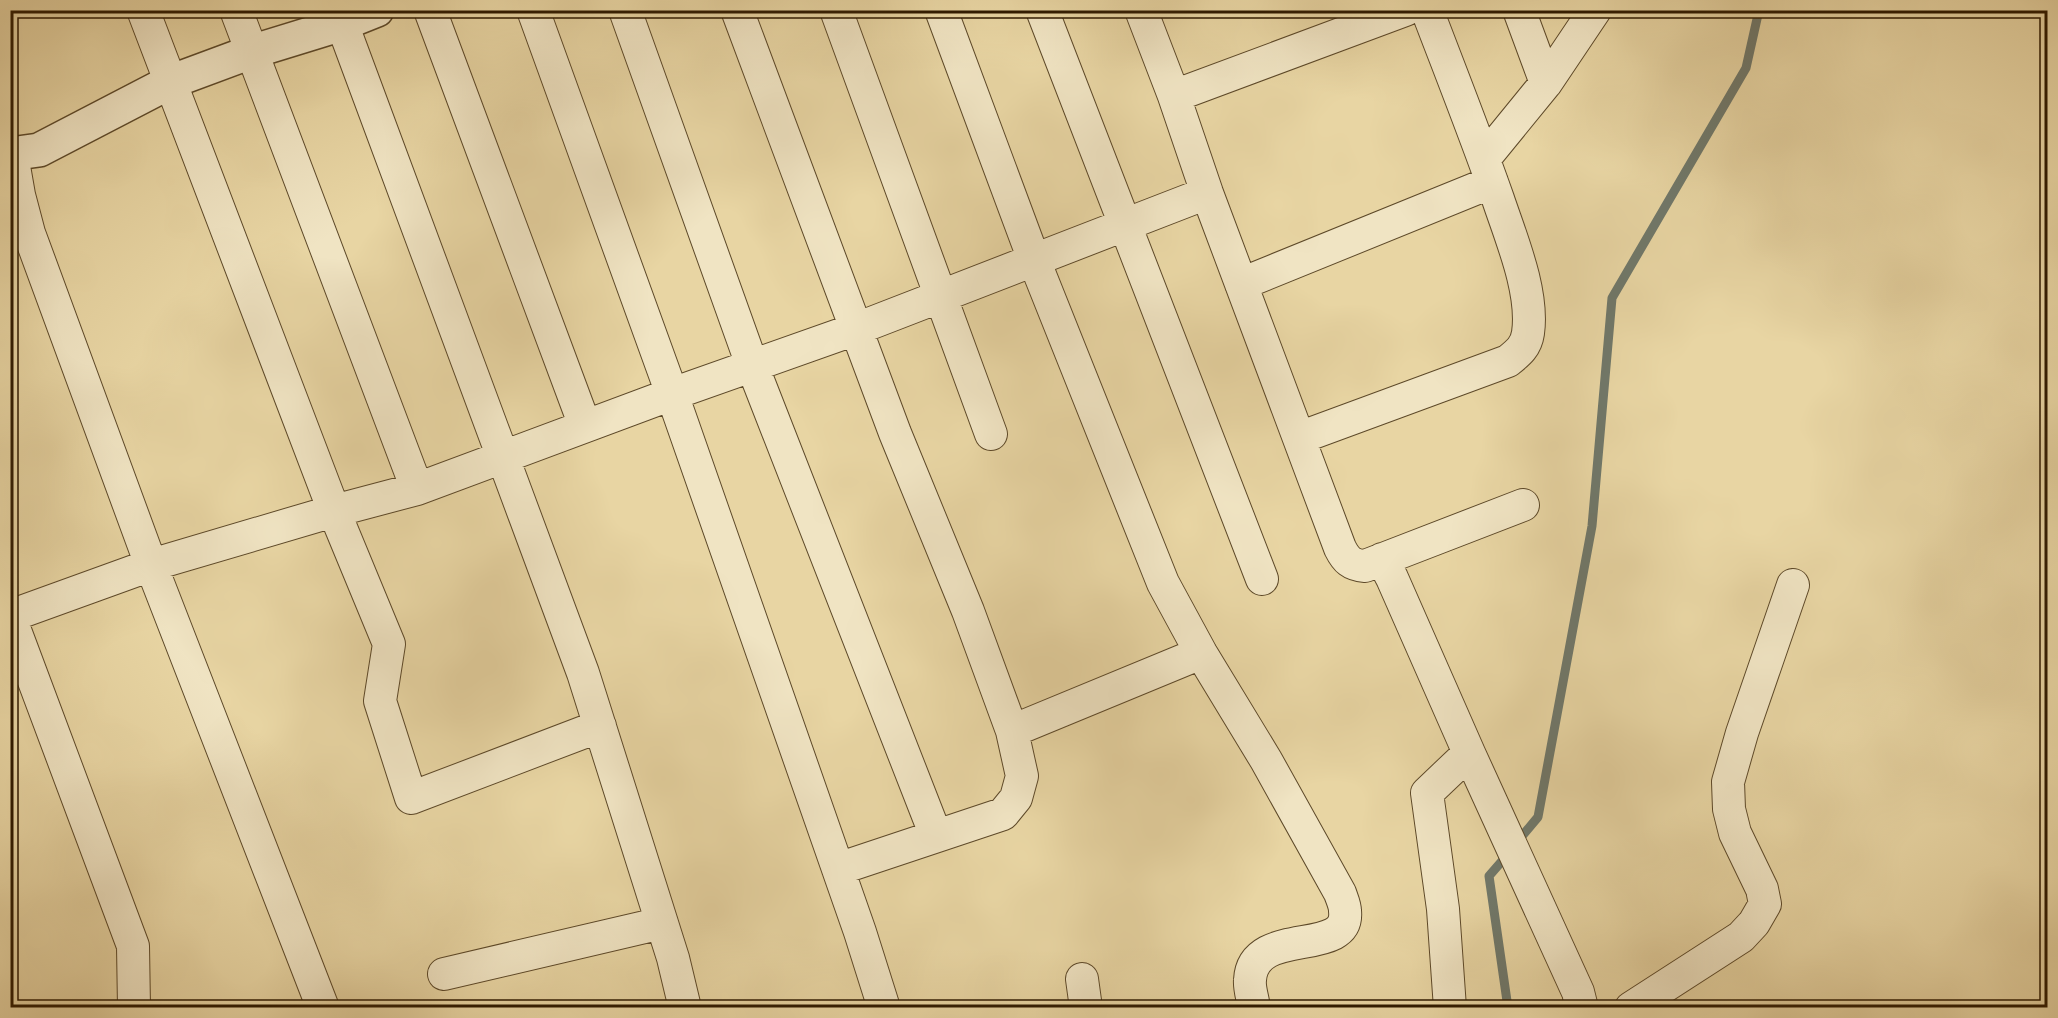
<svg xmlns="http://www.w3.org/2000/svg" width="2058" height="1018" font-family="Alegreya,serif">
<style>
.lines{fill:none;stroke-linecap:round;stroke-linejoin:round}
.stream{stroke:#70786a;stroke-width:9}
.minor-casing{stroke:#5d4929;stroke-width:34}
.tertiary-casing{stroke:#5d4929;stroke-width:36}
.minor{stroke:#f0e4c3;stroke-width:32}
.tertiary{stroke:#f0e4c3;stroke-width:33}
</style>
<rect width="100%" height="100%" fill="#e8d5a3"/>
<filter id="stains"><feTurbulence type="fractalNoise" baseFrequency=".00333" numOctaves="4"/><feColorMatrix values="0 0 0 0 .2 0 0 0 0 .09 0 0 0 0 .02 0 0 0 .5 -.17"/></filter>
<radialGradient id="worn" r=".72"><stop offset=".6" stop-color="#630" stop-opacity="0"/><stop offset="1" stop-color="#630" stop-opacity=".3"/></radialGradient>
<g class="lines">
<path class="stream" d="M1517 842 1538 817 1592 526 1612 298 1746 68 1759 10
M1508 1008 1489 876 1509 853"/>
<defs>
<path id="minor" d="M143 10 334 511 389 644 380 701 411 798 600 726
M236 10 417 489
M337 10 583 673 673 958 685 1008
M430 10 585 426
M533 10 672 394 860 932 884 1008
M625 10 752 365 936 836
M737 10 895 433 968 611 1012 731 1022 776 1016 798 1003 814 838 869
M836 10 991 434
M941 10 1034 260 1163 583 1201 653 1266 760 1340 893C1342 899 1345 905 1345 911 1350 959 1253 924 1250 980 1249 988 1253 999 1254 1008
M1042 10 1262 579
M1141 10 1174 96 1207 193 1340 548C1346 560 1351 565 1365 566L1523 505
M1519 10 1546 83
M1174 96 1405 10
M12 155 19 195 29 233 151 565 323 1008
M1484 159 1546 83 1595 10
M1241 284 1492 182
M1299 438 1508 361C1518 353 1526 347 1528 333 1534 292 1511 238 1498 199 1476 136 1451 73 1427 10
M1382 559 1392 578 1469 753 1578 992 1582 1008
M10 616 151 565 334 511 417 489 672 394 856 329 1207 193
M10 617 133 946 134 1008
M1012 731 1201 653
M444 974 662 923
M1082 979 1086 1008
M1450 1008 1443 909 1427 793 1469 753
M1631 1008 1741 937 1754 923 1765 904 1762 889 1735 833 1729 809 1728 782 1742 733 1793 585"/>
<path id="tertiary" d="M10 154 39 150 170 82 251 52 342 24 377 10"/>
</defs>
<use href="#minor" class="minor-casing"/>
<use href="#tertiary" class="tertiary-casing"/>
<use href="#minor" class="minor"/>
<use href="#tertiary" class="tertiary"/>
</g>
<rect width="2058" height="1018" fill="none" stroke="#e8d5a3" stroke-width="36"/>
<rect x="12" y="12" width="2034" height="994" fill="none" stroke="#2f1a00" stroke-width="3"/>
<rect x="18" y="18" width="2022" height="982" fill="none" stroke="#2f1a00" stroke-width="1.5"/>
<rect width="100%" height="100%" filter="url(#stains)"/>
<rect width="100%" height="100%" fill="url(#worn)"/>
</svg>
